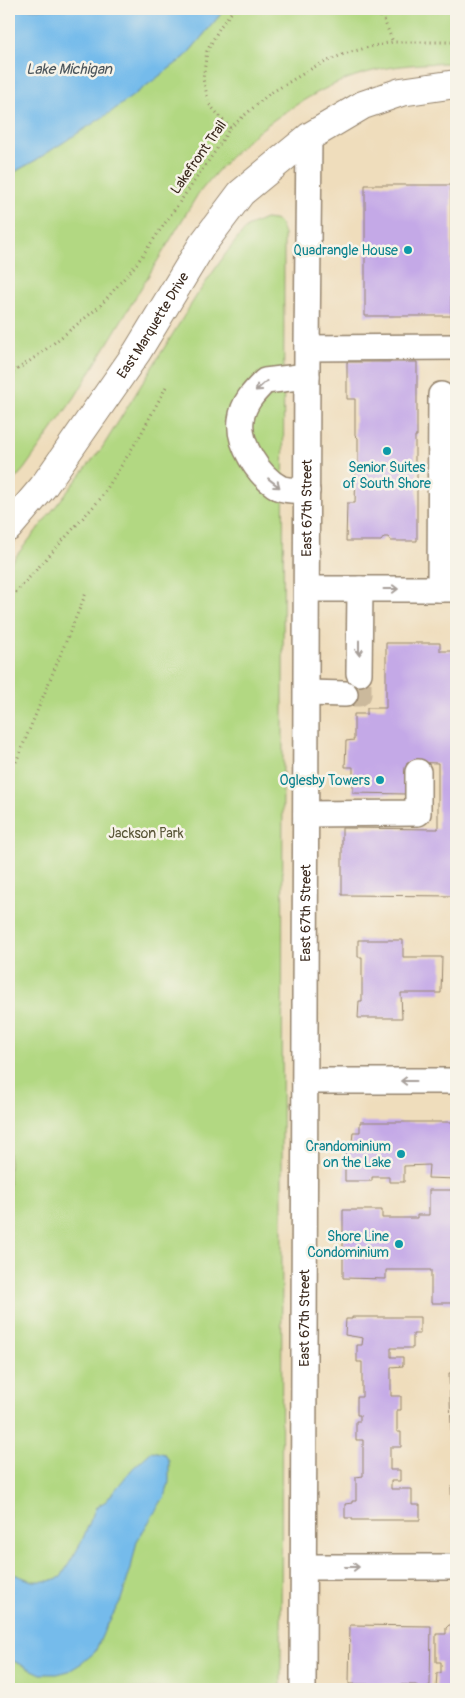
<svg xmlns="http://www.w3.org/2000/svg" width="465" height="1698" font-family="Pangolin,sans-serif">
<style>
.green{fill:#b2d882;stroke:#768150}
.water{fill:#74bbeb;stroke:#587284}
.building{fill:#c4a9e7}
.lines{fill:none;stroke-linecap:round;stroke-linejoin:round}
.minor-tunnel{stroke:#cbb99c;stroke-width:25;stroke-dasharray:25 12;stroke-linecap:butt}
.minor-casing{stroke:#95846d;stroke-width:28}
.major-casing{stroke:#95846d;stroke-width:30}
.path{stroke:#95846d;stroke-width:3;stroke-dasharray:1 4;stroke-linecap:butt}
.minor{stroke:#fff;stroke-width:25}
.major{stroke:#fff;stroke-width:28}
.oneway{stroke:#a79f9a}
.culture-dot{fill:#0f9aa8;stroke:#f7f3e8;stroke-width:2}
.labels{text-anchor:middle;stroke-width:5;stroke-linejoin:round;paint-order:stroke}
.street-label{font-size:14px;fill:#3b2a1e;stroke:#f7f3e8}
.culture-label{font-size:14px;fill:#0d838f;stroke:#f7f3e8;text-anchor:end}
.park-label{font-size:14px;fill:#595637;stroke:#f7f3e8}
.water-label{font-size:15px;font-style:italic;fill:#4c565c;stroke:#f7f3e8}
</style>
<rect width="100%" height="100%" fill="#f7f3e8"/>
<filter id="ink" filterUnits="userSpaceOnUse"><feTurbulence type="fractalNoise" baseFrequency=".02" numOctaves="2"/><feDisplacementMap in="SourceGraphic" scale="10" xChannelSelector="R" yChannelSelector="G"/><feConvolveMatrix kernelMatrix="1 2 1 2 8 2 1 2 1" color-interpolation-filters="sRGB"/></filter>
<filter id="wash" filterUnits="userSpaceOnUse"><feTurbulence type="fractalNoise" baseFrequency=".0096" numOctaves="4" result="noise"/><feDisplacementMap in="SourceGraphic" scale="20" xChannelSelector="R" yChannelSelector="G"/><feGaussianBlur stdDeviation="1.12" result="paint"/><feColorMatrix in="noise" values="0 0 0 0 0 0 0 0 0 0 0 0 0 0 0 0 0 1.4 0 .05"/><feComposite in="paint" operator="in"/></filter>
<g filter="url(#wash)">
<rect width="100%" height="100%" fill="#efddbc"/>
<path class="green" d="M225 9H456V63C425 63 392 65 362 74 323 85 277 115 247 141 229 157 213 176 198 194L75 397 24 469 9 486V175L36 160 185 57Z
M265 219 274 220 280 223 284 234 281 1689H9V565L102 448 197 295 227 252 247 227Z"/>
<path class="water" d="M9 9H225L185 57 111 112 36 160 9 175Z
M152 1451 165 1454 169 1461V1482L166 1494 137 1541 131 1568 121 1600 105 1629 95 1652 82 1663 69 1671 57 1674H41L9 1659V1572L32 1581H49L61 1577 81 1543 96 1507 106 1501 133 1468Z"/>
<g id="blocks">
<path class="building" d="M365 185H451V316H365Z
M347 362H417V436H415V464H417V541H391L388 537H384L381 541H346L347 503H355L356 464H358V438L355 435V399H347Z
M386 643H440V651H456V896L342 895V828L438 829V763L407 762 406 794 353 793V767H345L346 741 354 740V714H367V708H386Z
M358 940H403V957H442L441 993H401L402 1018H358L359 1001H362V957H358Z
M360 1122H456V1179L428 1178 429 1165 404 1166V1182H389V1177H372V1181H345V1144L352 1143 353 1132H360Z
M429 1190H456V1303H431V1270H386V1279L343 1278V1210H382V1218H417V1215H429Z
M352 1317H420V1334H413V1348H391V1357H403V1366L391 1367V1396H401V1410H397V1432H401V1447H390V1470H400V1481H391V1489H412V1505H420V1520H352V1518H345V1504L352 1503V1501H356V1477L363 1476V1440H356V1421H360V1415H357V1397H362V1362H357V1345H362L363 1338 345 1335 346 1319H352Z
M454 1367H456V1452H452L449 1373H454Z
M451 1487H456V1521L452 1519Z
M350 1625 431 1626 430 1685 422 1689 416 1685 349 1684Z
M449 1625H456V1689H436L437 1673H441V1662H436V1634H446V1628Z"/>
</g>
</g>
<g filter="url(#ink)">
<use href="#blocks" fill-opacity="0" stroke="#95846d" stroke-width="1"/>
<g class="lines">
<path class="minor-tunnel" d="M345 694H359V673"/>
<defs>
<g id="minor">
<path d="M307 348 456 347"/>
<path d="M307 491C299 490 287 491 280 488 259 477 238 444 241 420 243 403 254 392 265 381L307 376"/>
<path d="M307 589H456"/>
<path d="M440 589 441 395"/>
<path d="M359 673 360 589"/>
<path d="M307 693 345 694"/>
<path d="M306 814 418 813V772"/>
<path d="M305 1081H456"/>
<path d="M304 1567H456"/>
<path id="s1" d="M303 1689 307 348 309 137"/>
</g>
<g id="major">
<path id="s2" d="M9 527 43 487 137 352 202 245 241 193 309 137 363 105 401 92 456 84"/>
</g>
</defs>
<use href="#minor" class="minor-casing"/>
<use href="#major" class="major-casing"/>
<path class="path" d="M374 9 384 20 393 42
M230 128 209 104 203 79 207 51 220 27 234 9
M9 375 40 354 99 307 135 266 214 153 230 128 269 94 316 66 344 54 369 47 393 42H456
M9 600 101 498 141 434 166 387
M16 762 86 593"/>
<use href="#minor" class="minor"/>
<use href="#major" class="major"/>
</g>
<defs><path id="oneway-shaft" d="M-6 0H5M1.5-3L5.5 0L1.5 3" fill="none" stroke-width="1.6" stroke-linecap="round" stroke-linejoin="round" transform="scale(1.25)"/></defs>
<g class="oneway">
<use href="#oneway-shaft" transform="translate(261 386) rotate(138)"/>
<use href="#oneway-shaft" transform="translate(274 483) rotate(38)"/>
<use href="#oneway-shaft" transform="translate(391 589)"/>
<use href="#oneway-shaft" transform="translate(359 648) rotate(90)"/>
<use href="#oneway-shaft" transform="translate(408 1081) rotate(180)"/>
<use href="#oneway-shaft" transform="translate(352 1567)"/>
</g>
</g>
<g class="culture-dot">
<circle cx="408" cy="250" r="5"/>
<circle cx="387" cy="451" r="5"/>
<circle cx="380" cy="780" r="5"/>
<circle cx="401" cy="1154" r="5"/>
<circle cx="399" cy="1244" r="5"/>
</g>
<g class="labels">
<g class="street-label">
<text transform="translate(198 157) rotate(-55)" y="5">Lakefront Trail</text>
<text dy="5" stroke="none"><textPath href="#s2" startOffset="248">East Marquette Drive</textPath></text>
<text dy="5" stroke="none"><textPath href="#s1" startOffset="1181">East 67th Street</textPath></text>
<text dy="5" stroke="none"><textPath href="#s1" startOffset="776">East 67th Street</textPath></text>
<text dy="5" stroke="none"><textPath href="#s1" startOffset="371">East 67th Street</textPath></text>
</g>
<g class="culture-label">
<text x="398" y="255">Quadrangle House</text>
<text x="387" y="472" text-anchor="middle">Senior Suites<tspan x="387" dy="16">of South Shore</tspan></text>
<text x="370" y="785">Oglesby Towers</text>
<text x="391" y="1151">Crandominium<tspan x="391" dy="16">on the Lake</tspan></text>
<text x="389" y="1241">Shore Line<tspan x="389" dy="16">Condominium</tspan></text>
</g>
<g class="park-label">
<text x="146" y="838">Jackson Park</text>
</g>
<g class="water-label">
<text x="69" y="74">Lake Michigan</text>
</g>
</g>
<rect width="465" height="1698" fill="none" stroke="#f7f3e8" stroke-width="30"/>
</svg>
